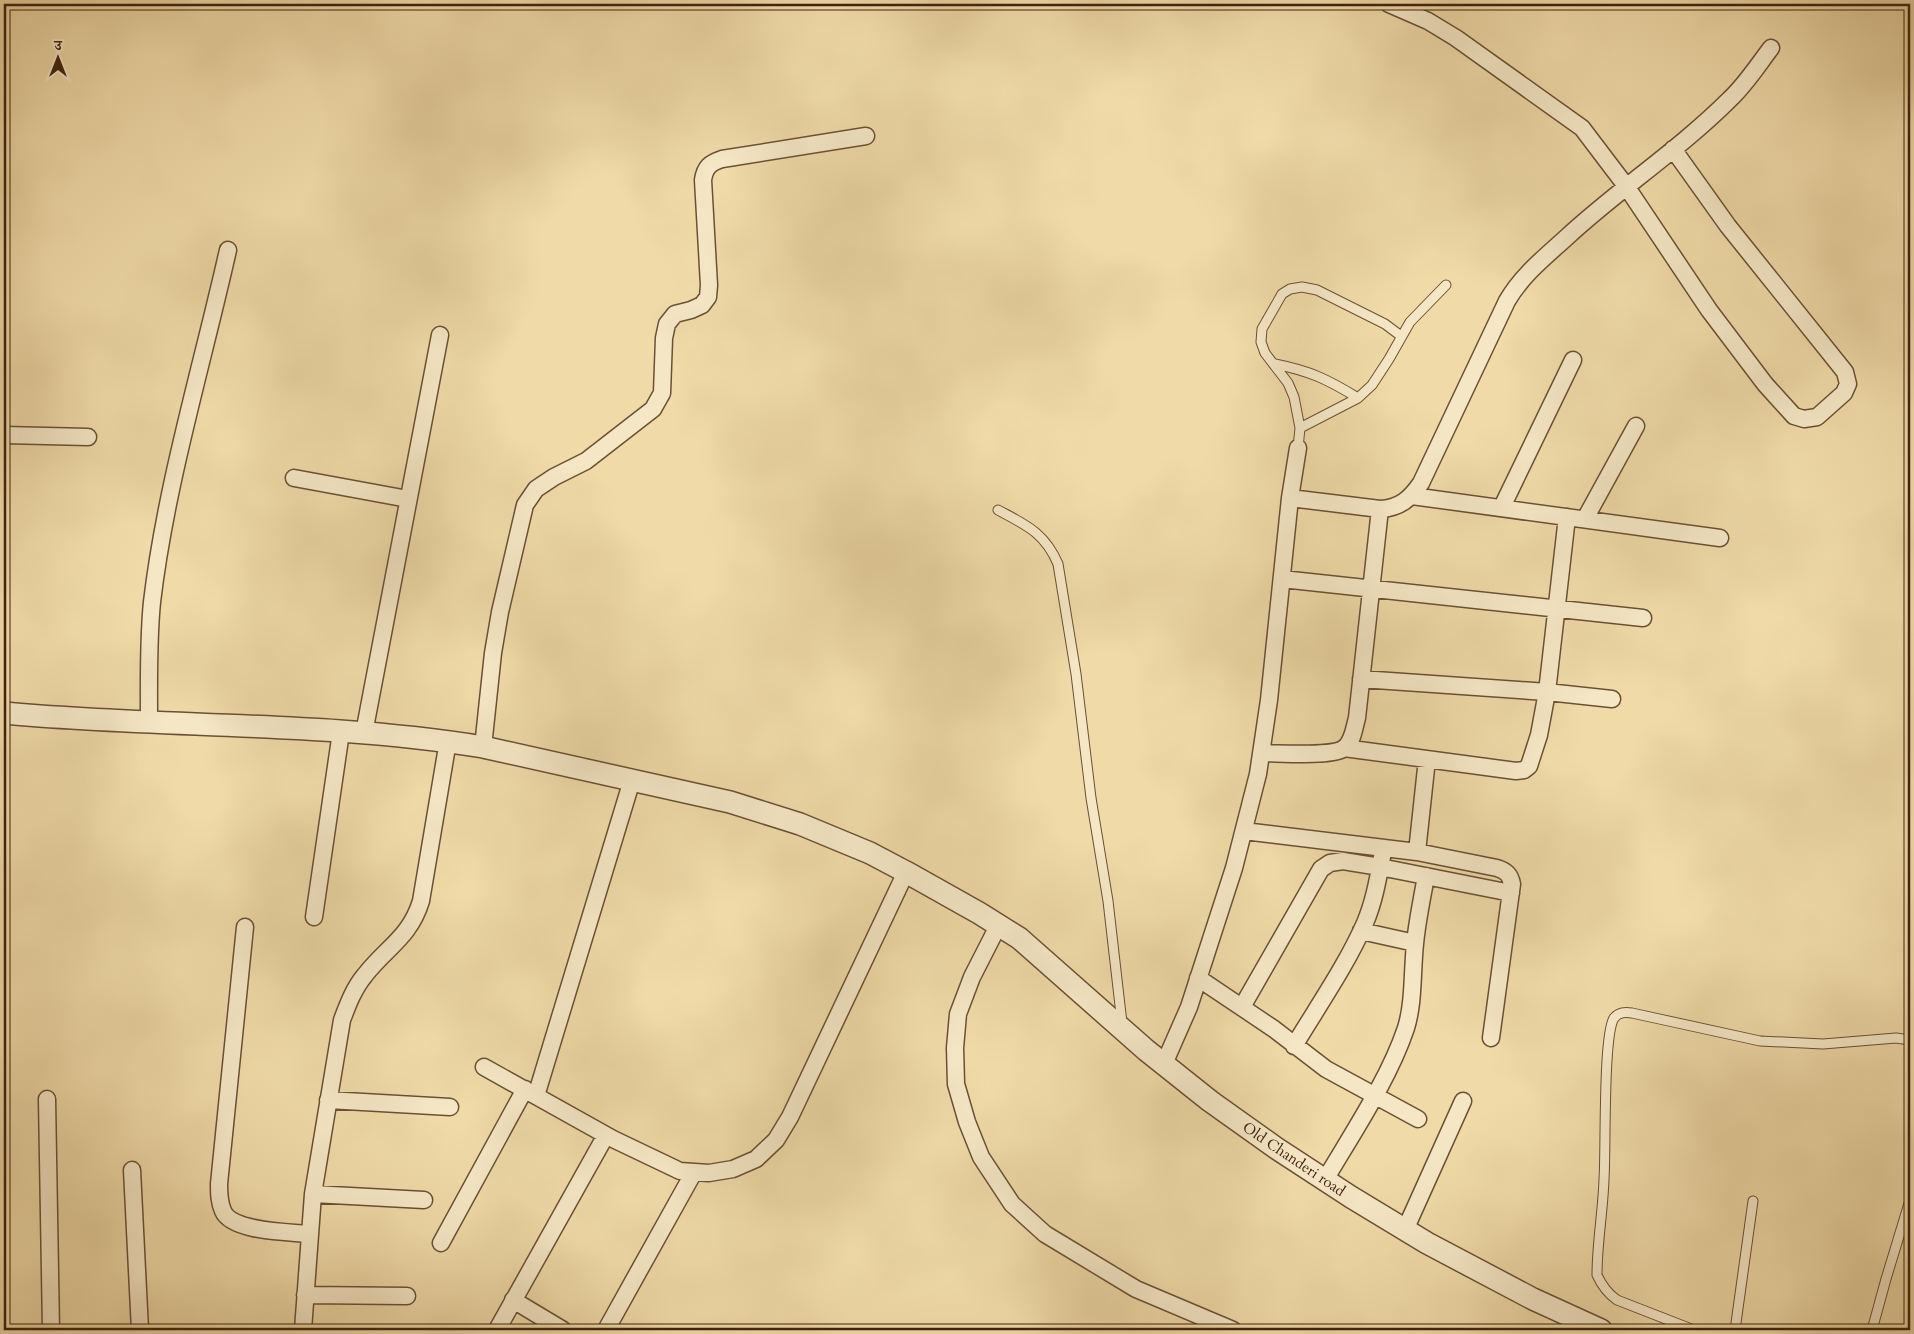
<svg xmlns="http://www.w3.org/2000/svg" width="1914" height="1334" font-family="Cardo,'Noto Serif Devanagari',serif">
<style>
.lines{fill:none;stroke-linecap:round;stroke-linejoin:round}
.service-casing{stroke:#6b5035;stroke-width:11}
.minor-casing{stroke:#6b5035;stroke-width:19}
.tertiary-casing{stroke:#6b5035;stroke-width:24}
.service{stroke:#f5e7c6;stroke-width:9}
.minor{stroke:#f5e7c6;stroke-width:16}
.tertiary{stroke:#f5e7c6;stroke-width:21}
.labels{text-anchor:middle;stroke-width:4;stroke-linejoin:round;paint-order:stroke}
.street-label{font-size:15px;fill:#3f220f;stroke:#f5e7c6}
</style>
<rect width="100%" height="100%" fill="#efdaa8"/>
<filter id="stains"><feTurbulence type="fractalNoise" baseFrequency=".004" numOctaves="4"/><feColorMatrix values="0 0 0 0 .2 0 0 0 0 .09 0 0 0 0 .02 0 0 0 .5 -.17"/></filter>
<radialGradient id="worn" r=".72"><stop offset=".6" stop-color="#630" stop-opacity="0"/><stop offset="1" stop-color="#630" stop-opacity=".3"/></radialGradient>
<g class="lines">
<defs>
<path id="service" d="M1275 364C1310 371 1327 379 1358 398
M1300 428 1358 398 1372 385 1389 359 1410 322 1446 285
M1298 448 1300 428 1294 397 1288 383 1265 353 1261 342 1262 329 1282 294 1290 289 1302 287 1317 290 1385 324 1401 336
M998 510C1026 525 1045 533 1058 564L1076 674 1091 798 1108 901 1122 1023
M1694 1330 1617 1300C1607 1293 1602 1286 1597 1275 1597 1243 1603 1211 1604 1179 1606 1151 1603 1035 1614 1018 1619 1012 1625 1012 1632 1013L1760 1041 1823 1044 1896 1038 1910 1040
M1735 1330 1753 1201
M1872 1330 1886 1279 1910 1200"/>
<path id="minor" d="M1389 4 1428 21 1456 38 1582 128 1626 186 1709 310 1765 384 1794 416 1804 419 1817 417 1844 393 1848 384 1845 372 1728 226 1673 149
M4 435 88 437
M294 478 408 499
M1412 496 1720 538
M1290 498 1380 509C1400 508 1410 499 1421 483L1507 301C1522 275 1545 257 1567 237 1619 189 1680 149 1730 99 1746 84 1758 65 1771 48
M1502 507 1573 360
M1585 519 1636 426
M1282 579 1643 618
M1361 679 1547 692 1612 699
M149 723C149 683 148 642 152 602 166 484 202 366 228 250
M364 733 440 335
M483 747 493 653 500 612 525 505 536 489 554 477 586 461 653 409 662 393 664 338 667 324 675 314 691 310 702 305 708 297 709 285 703 180C705 167 710 163 722 159L866 136
M1344 748 1516 771 1524 770 1529 766 1539 735 1547 692 1567 517
M1261 753C1279 753 1328 757 1343 749 1353 743 1354 728 1357 718L1380 509
M1244 831 1417 852 1497 868C1506 871 1510 874 1512 884L1491 1038
M1417 852 1427 759
M314 917 341 732
M998 926 972 977 958 1014 955 1048 956 1084 967 1122 981 1157 1012 1204 1045 1234 1136 1289 1233 1330
M245 927 219 1184C219 1193 219 1202 223 1211 232 1232 289 1232 310 1234
M1361 931 1415 943
M1198 978 1274 1029 1326 1069 1418 1119
M1242 1007 1321 869 1330 863 1343 861 1380 867 1511 893
M1294 1046C1318 1006 1346 966 1365 923 1374 902 1378 879 1382 857
M1164 1064 1189 1007 1234 868 1258 774 1269 700 1290 498 1298 448
M484 1067 613 1139 680 1171 709 1173 733 1169 756 1159 776 1140 790 1117 906 872
M536 1096 632 780
M47 1099 51 1330
M328 1100 450 1107
M132 1170 140 1330
M1325 1180C1352 1134 1389 1079 1406 1028 1414 1002 1412 972 1415 944 1417 922 1422 899 1426 876
M313 1194 424 1200
M1405 1230 1463 1101
M441 1243 525 1089
M305 1295 407 1296
M513 1300 563 1330
M303 1330 313 1194 342 1020C348 1004 354 988 365 975 387 947 410 937 421 901L448 741
M497 1330 606 1135
M606 1330 694 1172"/>
<path id="tertiary" d="M4 713C163 728 325 721 483 747L730 802 800 824 870 853 906 872 979 913 1019 938 1146 1050 1210 1101 1276 1148 1351 1197 1427 1243 1533 1299 1601 1330"/>
</defs>
<use href="#service" class="service-casing"/>
<use href="#minor" class="minor-casing"/>
<use href="#tertiary" class="tertiary-casing"/>
<use href="#service" class="service"/>
<use href="#minor" class="minor"/>
<use href="#tertiary" class="tertiary"/>
</g>
<g class="labels">
<g class="street-label">
<text transform="translate(1294 1159) rotate(34)" y="5">Old Chanderi road</text>
</g>
</g>
<rect width="1914" height="1334" fill="none" stroke="#efdaa8" stroke-width="20"/>
<rect x="5" y="5" width="1904" height="1324" fill="none" stroke="#3f220f" stroke-width="2.5"/>
<rect x="10" y="10" width="1894" height="1314" fill="none" stroke="#3f220f"/>
<g transform="translate(58 58)" stroke="#f5e7c6" stroke-width="4" paint-order="stroke">
<path d="M0-4L9 19L0 12L-9 19Z" fill="#3f220f"/>
<text y="-8" font-size="14" font-weight="bold" text-anchor="middle" fill="#3f220f">उ</text>
</g>
<rect width="100%" height="100%" filter="url(#stains)"/>
<rect width="100%" height="100%" fill="url(#worn)"/>
</svg>
